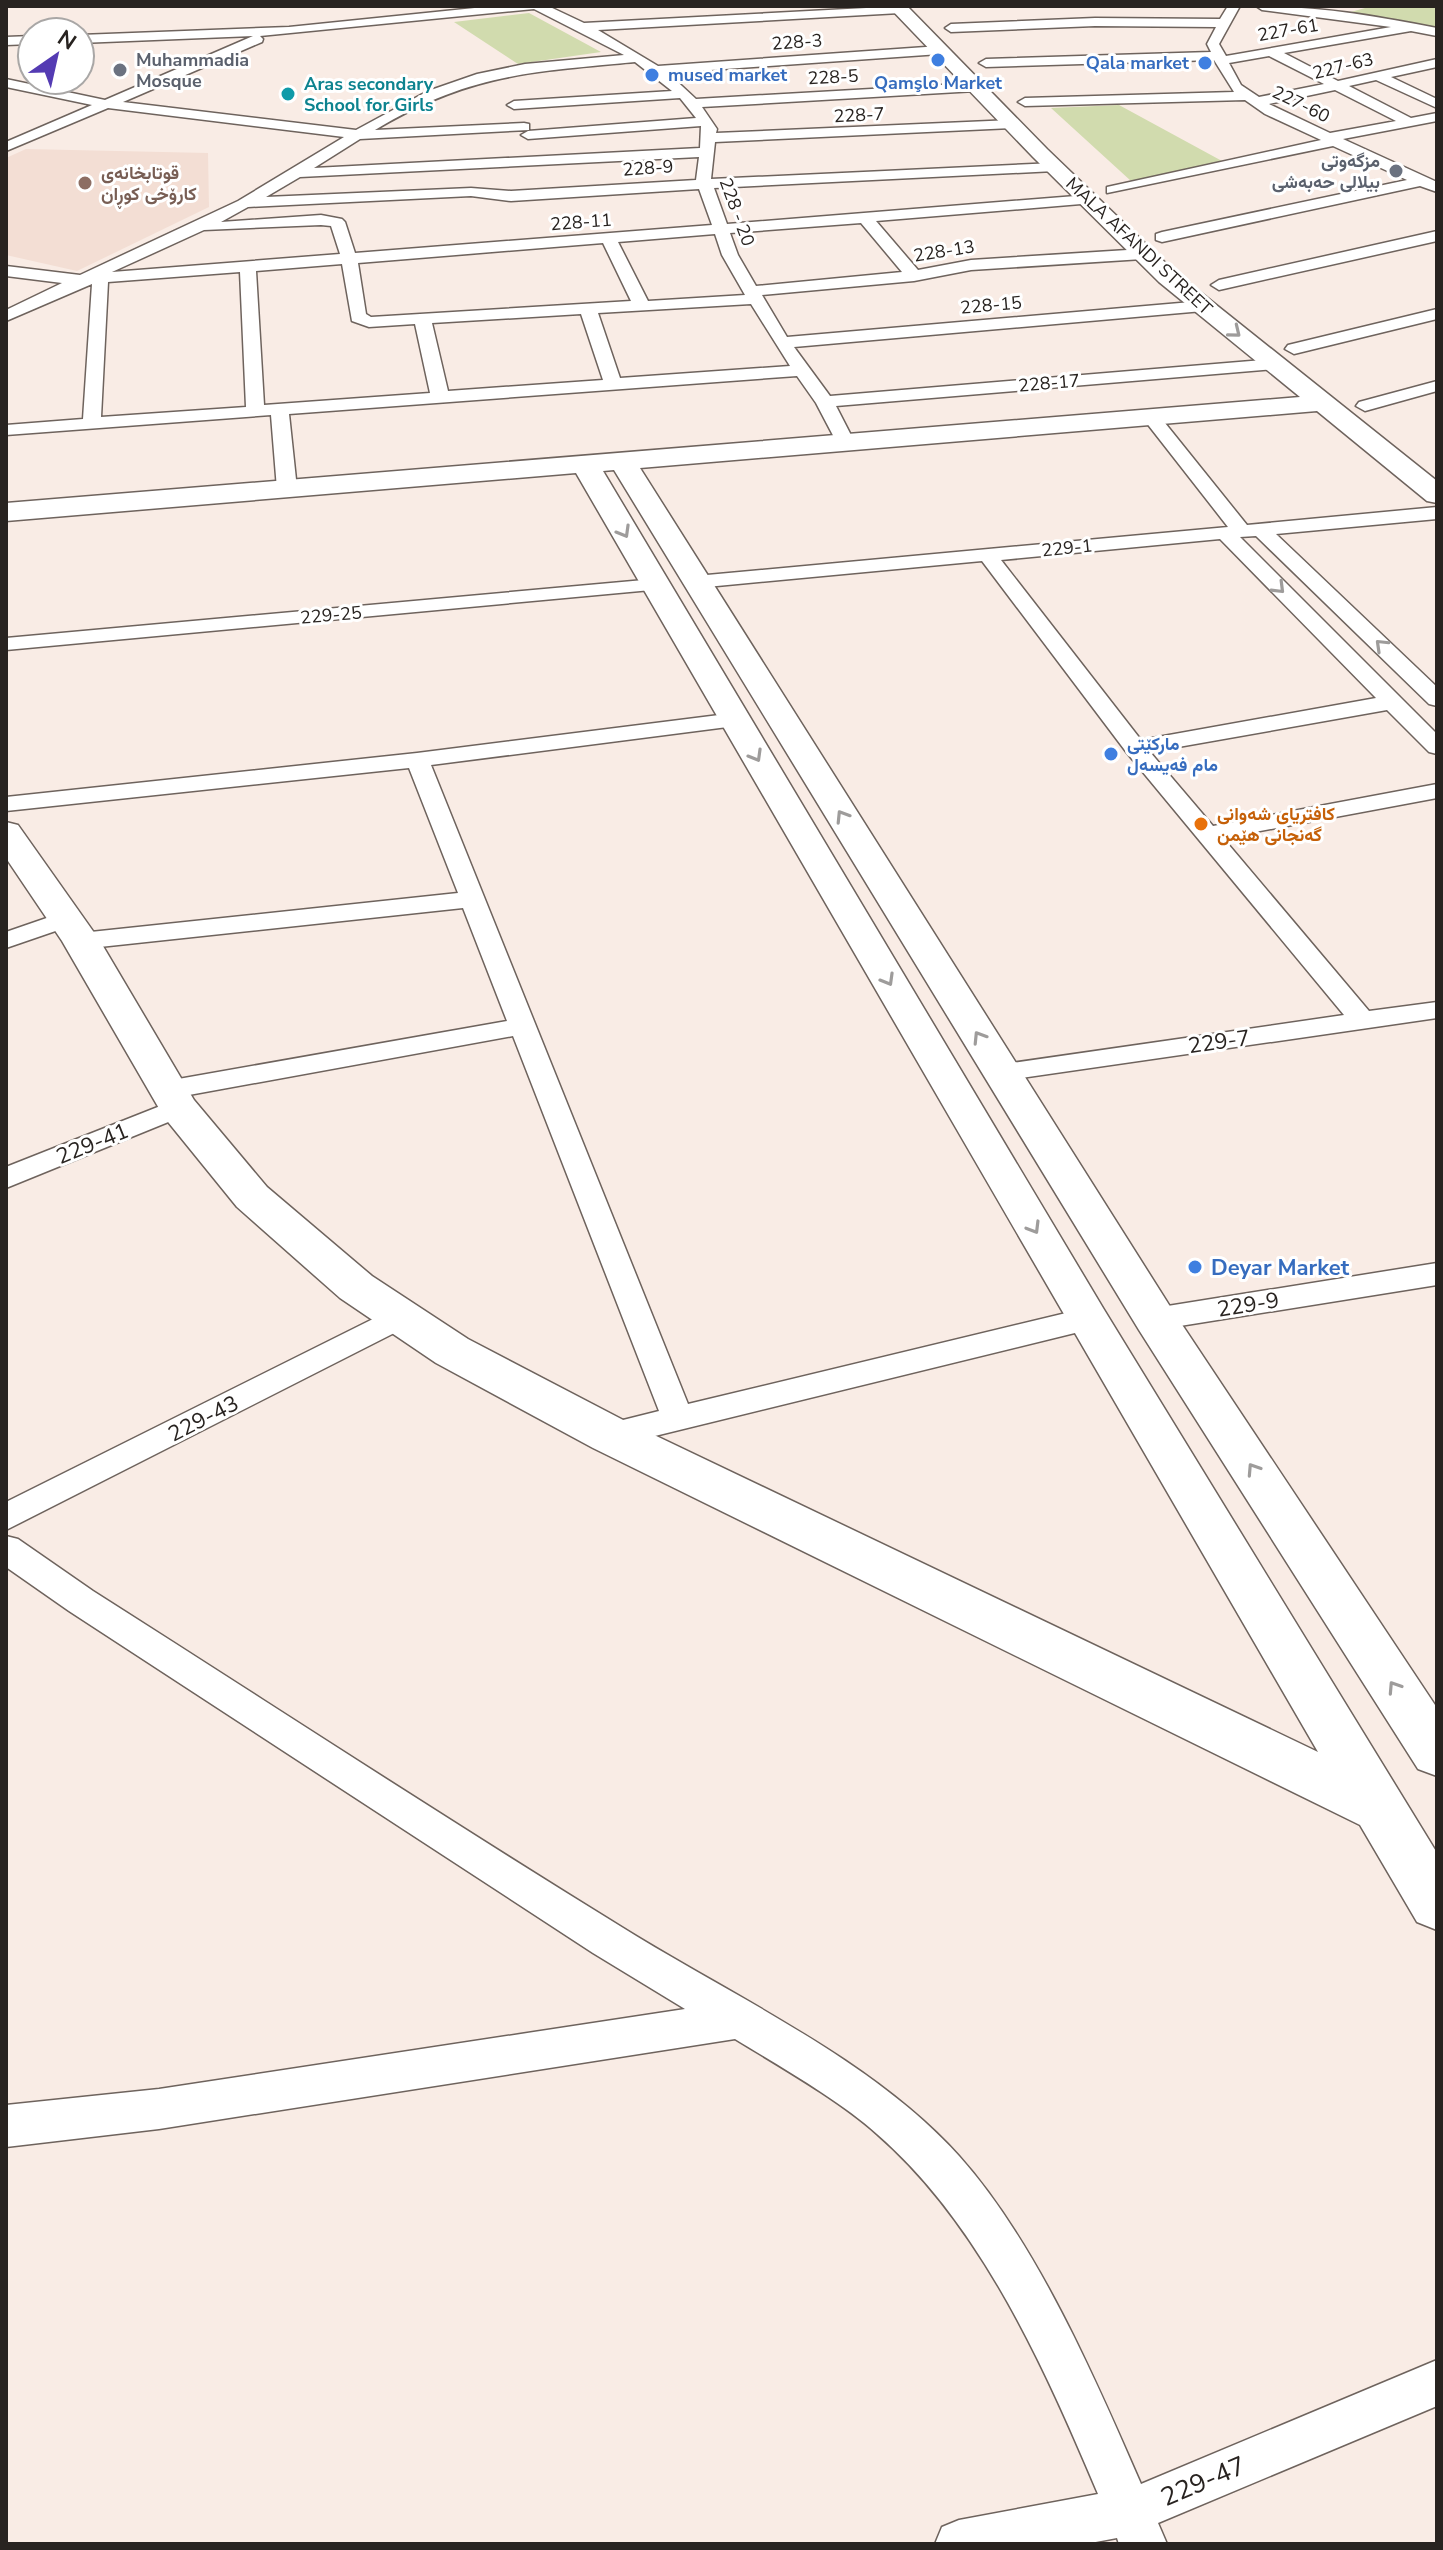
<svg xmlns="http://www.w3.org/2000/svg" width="1443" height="2550" font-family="'Nunito Sans',Vazirmatn,sans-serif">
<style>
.built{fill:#f3ded4}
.green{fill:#d1dbae}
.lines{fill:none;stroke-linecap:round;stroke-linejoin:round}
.street-casing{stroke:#6e635d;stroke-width:3}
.secondary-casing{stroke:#6e635d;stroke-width:3}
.street{fill:#fff;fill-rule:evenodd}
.secondary{fill:#fff;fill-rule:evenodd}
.oneway{stroke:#9e9c9b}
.shop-dot{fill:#3f7fe0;stroke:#fff;stroke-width:3}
.worship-dot{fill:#6b7280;stroke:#fff;stroke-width:3}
.culture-dot{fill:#0f9aa8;stroke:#fff;stroke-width:3}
.education-dot{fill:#8d6e63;stroke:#fff;stroke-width:3}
.food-dot{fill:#e8710a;stroke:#fff;stroke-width:3}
.labels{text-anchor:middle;stroke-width:6;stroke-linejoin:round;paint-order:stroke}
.far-street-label{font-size:18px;fill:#282320;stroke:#fff}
.far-worship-label{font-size:18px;font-weight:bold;fill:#5b616d;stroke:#fff;text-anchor:start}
.far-shop-label{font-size:18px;font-weight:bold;fill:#366cbe;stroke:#fff;text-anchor:start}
.far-culture-label{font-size:18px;font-weight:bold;fill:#0d838f;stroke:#fff;text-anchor:start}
.far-education-label{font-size:18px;font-weight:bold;fill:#785e54;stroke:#fff;text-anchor:start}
.far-food-label{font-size:18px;font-weight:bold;fill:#c56008;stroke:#fff;text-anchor:start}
.street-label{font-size:22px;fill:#282320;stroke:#fff}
.shop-label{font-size:22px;font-weight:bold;fill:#366cbe;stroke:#fff;text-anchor:start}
.near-street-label{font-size:26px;fill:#282320;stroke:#fff}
</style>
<rect width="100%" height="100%" fill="#f9ece5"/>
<path class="built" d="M26 149 208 153 209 207 77 271 6 255V158Z"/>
<path class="green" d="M1372 6H1437V29L1351 12Z
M529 13 601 52 518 64 454 22Z
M1119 105 1222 161 1131 181 1051 108Z"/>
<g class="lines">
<defs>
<path id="street" d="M494 6H548L584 23 904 6V12L900 13 598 30 658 66 940 46 947 50 940 54 668 73 696 99 976 83 983 87 976 91 702 107 717 129 716 133 1012 120 1019 124 1012 128 715 142 711 179 1055 163 1062 167 1055 171 714 188 727 224 1088 195 1093 197V203L876 221 918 270 971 260 1143 249 1151 254 1143 259 971 270 914 281 762 295 787 337 1203 301 1211 306 1203 311 794 347 830 396 1274 359 1283 364 1274 369 836 406 855 443 846 449 837 443 816 403 797 376 289 414 297 489 287 495 277 489 271 415 6 435V425L83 419 92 284 6 321V310L62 283 6 276V266L80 275 238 201 344 137 108 108 6 151V142L92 105 6 87V79L105 100 253 36 80 43V35L289 27ZM534 9 624 55 525 64 477 74 428 91 356 130 123 102 262 42 263 39 260 36ZM635 62 672 91 514 101 507 105 514 109 680 98 696 118 528 131 521 135 528 139 701 126 700 148 314 168 360 139 529 130V124L524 123 375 130C469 74 530 72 635 62ZM699 157 696 180 511 191 471 188 266 197 300 177ZM699 189 712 225 355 253 345 222 342 219 321 215 221 222 248 207 471 196 511 201ZM861 223 902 272 756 286 738 255 730 233ZM321 225 331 226 340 254 112 272 204 230ZM715 234 722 255 745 295 648 301 618 242ZM603 243 631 301 371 317 366 314 358 263ZM342 264 352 321 369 327 415 324 430 393 264 405 256 271ZM240 272 246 407 101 417 108 282ZM751 304 790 366 620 378 598 313ZM581 314 603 380 448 391 432 323Z
M1228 6H1240L1219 44 1226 56 1391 27 1262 10 1256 6C1317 6 1377 16 1437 28V36L1411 31 1284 53 1338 81 1437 59V67L1391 77 1437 99V108L1376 80 1349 86 1411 118 1437 113V121L1343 139 1437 182V192L1420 186 1162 242 1156 240V234L1162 232 1407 180 1333 146 1107 193V187L1321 140 1265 114 1245 100 1025 106 1018 102 1025 98 1234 92 1214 60 986 67 979 63 986 59 1211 52 1207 44 1216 27 1095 26 951 32 945 28 951 24 1095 18 1220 19ZM1269 56 1324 84 1259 97 1241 85 1229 63ZM1335 90 1396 121 1330 133 1269 104Z
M32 36V44L6 45V37Z
M1437 231V241L1219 290 1211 285 1219 280Z
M1437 309V319L1294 354 1285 349 1288 345Z
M1437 381V391L1365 411 1356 406 1359 402Z
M1151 412 1157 413 1247 525 1437 507V519L1276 534 1437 687V706L1429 704 1256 536 1240 537 1437 734V754L1429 752 1387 710 1150 752 1213 826 1437 784V798L1223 838 1369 1011 1437 1002V1018L1001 1081 991 1078 987 1072 991 1066 1344 1015 1127 753 982 561 696 588 686 582 696 576 1228 527 1142 417ZM1220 539 1376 698 1141 740 1001 560Z
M655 579 665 585 662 589 6 650V638Z
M735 713 743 715 746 720 743 725 431 765 688 1404 1087 1308 1098 1311 1102 1319 1098 1327 1087 1330 610 1447 599 1444 594 1435 599 1426 659 1411 513 1036 167 1099 157 1096 153 1090 157 1084 167 1081 507 1021 463 908 81 949 72 946 68 941 72 936 81 933 458 893 409 768 6 811V797L417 753Z
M64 912 73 915 77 920 73 925 6 948V932Z
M178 1099 188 1102 192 1108 188 1114 6 1188V1167Z
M1437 1263V1285L1155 1330 1144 1327 1140 1319 1144 1311 1155 1308Z
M399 1306 410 1309 414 1317 410 1325 6 1530V1502Z
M6 1536 18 1539 93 1591C269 1703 443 1817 620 1926 730 1995 872 2059 959 2156 1036 2242 1095 2378 1141 2484L1437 2360V2406L1158 2523 1167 2544H1119L1117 2538 1085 2544H935L942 2527 959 2520 1098 2494C1045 2369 982 2225 877 2134 839 2100 779 2066 735 2039L159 2129 6 2147V2105L159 2089 685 2009 593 1953 69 1611 6 1567Z"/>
<path id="secondary" d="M888 6H907L1047 149 1175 272 1437 481V503L1427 501 1317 411 640 468 1171 1308 1437 1708V1776L1418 1769 1139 1330 614 470 603 471 1103 1308 1437 1853V1930L1417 1922 1360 1825 593 1448 436 1363 340 1298 237 1207 164 1117 62 941 6 858V822L18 825 100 941 194 1100 267 1187 372 1276 468 1339 627 1422 1318 1752 576 473 6 521V503L1300 397 1159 282 1033 157Z"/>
</defs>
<use href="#street" class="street-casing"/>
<use href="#secondary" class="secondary-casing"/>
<use href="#street" class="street"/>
<use href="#secondary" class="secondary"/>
</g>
<defs><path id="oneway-chevron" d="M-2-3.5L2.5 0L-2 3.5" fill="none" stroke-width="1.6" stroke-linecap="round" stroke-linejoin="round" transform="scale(2)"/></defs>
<g class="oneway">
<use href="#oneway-chevron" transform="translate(1235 332) rotate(39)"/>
<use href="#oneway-chevron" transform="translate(624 532) rotate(60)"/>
<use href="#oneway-chevron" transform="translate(1279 588) rotate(45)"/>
<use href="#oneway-chevron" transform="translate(1381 645) rotate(-136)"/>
<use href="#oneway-chevron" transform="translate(756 756) rotate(60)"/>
<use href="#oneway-chevron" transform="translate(842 816) rotate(-122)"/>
<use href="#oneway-chevron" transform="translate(888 980) rotate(60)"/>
<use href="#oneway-chevron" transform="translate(979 1037) rotate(-122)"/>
<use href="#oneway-chevron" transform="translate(1034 1228) rotate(59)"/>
<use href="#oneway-chevron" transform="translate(1253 1469) rotate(-123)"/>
<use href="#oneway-chevron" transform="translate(1394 1687) rotate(-123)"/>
</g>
<g class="shop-dot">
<circle cx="938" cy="60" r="8"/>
<circle cx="1205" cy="63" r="8"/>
<circle cx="652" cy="75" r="8"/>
<circle cx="1111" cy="754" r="8"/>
<circle cx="1195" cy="1267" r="8"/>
</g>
<g class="worship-dot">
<circle cx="120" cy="70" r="8"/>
<circle cx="1396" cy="171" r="8"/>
</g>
<circle class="culture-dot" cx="288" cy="94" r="8"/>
<circle class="education-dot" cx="85" cy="183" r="8"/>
<circle class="food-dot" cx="1201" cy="824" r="8"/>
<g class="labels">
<g class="far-street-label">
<text transform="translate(1288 30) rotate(-10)" y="6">227-61</text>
<text transform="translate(797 42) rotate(-4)" y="6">228-3</text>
<text transform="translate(1343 66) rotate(-14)" y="6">227-63</text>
<text transform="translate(833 77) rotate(-3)" y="6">228-5</text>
<text transform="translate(1301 104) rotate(26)" y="6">227-60</text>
<text transform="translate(859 115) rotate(-3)" y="6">228-7</text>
<text transform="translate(648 168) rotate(-4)" y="6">228-9</text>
<text transform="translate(737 212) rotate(70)" y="6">228 - 20</text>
<text transform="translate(581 222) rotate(-4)" y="6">228-11</text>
<text transform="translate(1139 246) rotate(43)" y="6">MALA AFANDI STREET</text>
<text transform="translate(944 251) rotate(-9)" y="6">228-13</text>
<text transform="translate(991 305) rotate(-5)" y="6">228-15</text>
<text transform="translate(1049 383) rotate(-5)" y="6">228-17</text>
<text transform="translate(1067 548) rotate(-6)" y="6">229-1</text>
<text transform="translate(331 615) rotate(-5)" y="6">229-25</text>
</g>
<g class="far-worship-label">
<text x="136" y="66">Muhammadia<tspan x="136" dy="21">Mosque</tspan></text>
<text x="1380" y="167" text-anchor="end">مزگەوتی<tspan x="1380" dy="21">بیلالی حەبەشی</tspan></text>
</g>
<g class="far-shop-label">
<text x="1189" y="69" text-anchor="end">Qala market</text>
<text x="668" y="81">mused market</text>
<text x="938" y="89" text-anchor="middle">Qamşlo Market</text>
<text x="1127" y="750">مارکێتی<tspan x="1127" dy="21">مام فەیسەل</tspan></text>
</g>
<g class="far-culture-label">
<text x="304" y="90">Aras secondary<tspan x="304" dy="21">School for Girls</tspan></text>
</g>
<g class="far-education-label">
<text x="101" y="179">قوتابخانەی<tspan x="101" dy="21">کارۆخی کوڕان</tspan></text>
</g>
<g class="far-food-label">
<text x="1217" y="820">کافتریای شەوانی<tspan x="1217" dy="21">گەنجانی هێمن</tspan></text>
</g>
<g class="street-label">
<text transform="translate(1219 1041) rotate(-8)" y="8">229-7</text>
<text transform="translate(92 1143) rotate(-22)" y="8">229-41</text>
<text transform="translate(1248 1304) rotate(-9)" y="8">229-9</text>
<text transform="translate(203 1418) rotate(-27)" y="8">229-43</text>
</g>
<g class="shop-label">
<text x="1211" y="1275">Deyar Market</text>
</g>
<g class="near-street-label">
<text transform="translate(1203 2481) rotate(-23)" y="9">229-47</text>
</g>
</g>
<rect width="1443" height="2550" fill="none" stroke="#282320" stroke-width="16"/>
<g transform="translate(56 56) rotate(34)"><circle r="38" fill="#ffffff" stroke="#a9a7a6" stroke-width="2"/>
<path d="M0-6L14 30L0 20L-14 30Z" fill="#543bb3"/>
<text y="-12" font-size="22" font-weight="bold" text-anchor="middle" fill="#282320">N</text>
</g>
</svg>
